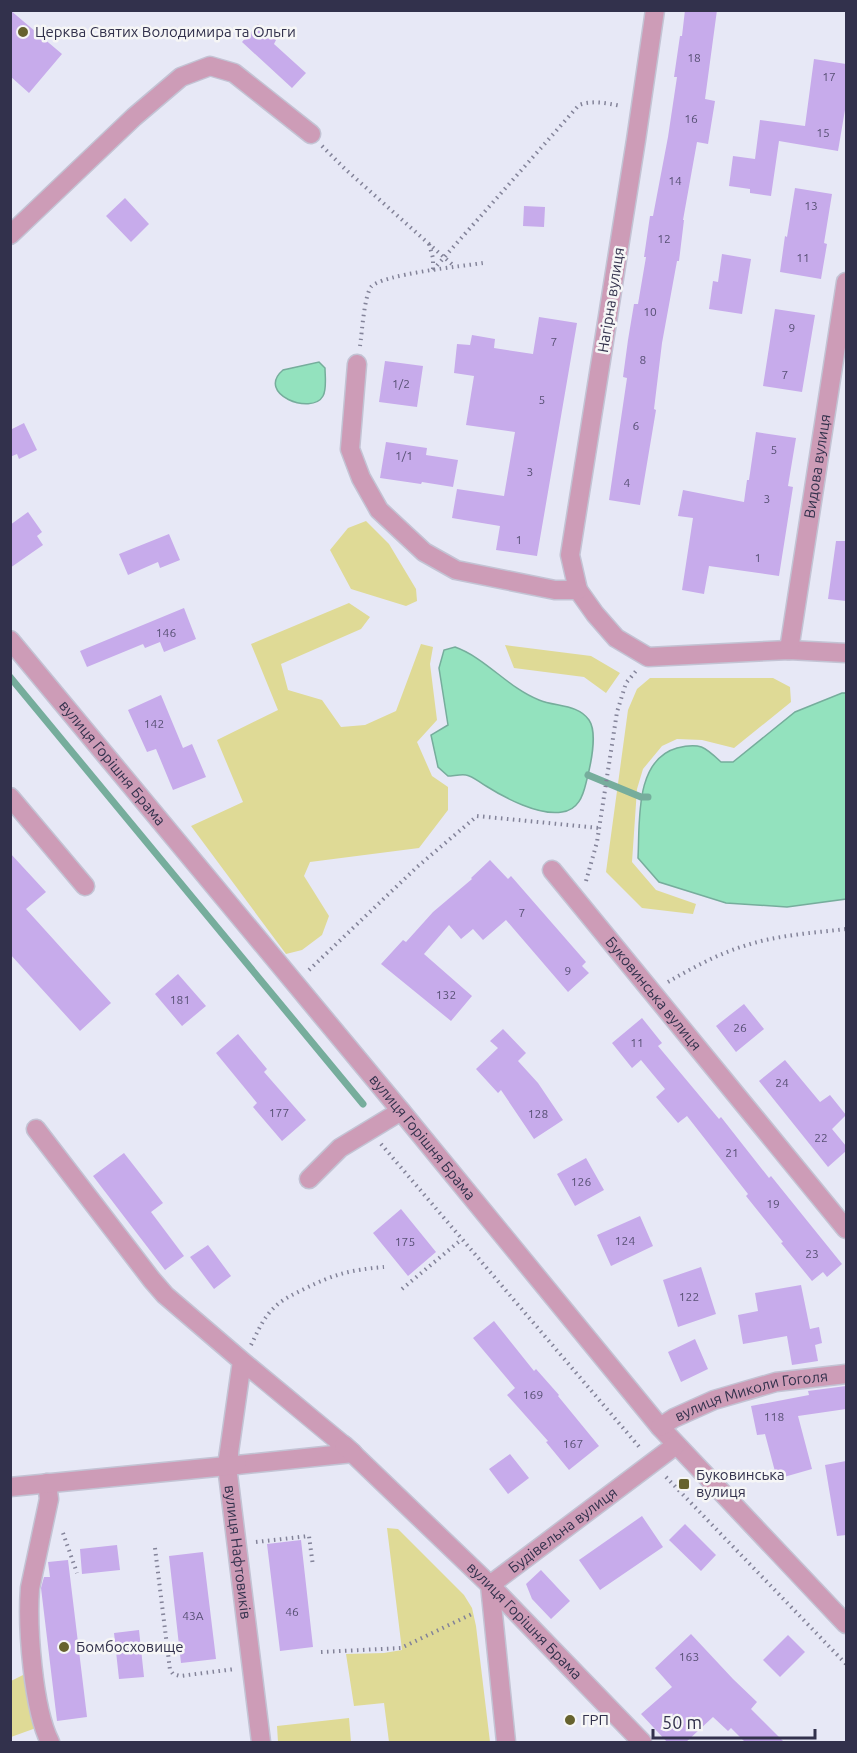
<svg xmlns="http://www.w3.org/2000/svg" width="857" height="1753" font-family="Ubuntu,sans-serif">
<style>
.green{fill:#dfda96}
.water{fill:#93e2be;stroke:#76ad9c;stroke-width:1.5}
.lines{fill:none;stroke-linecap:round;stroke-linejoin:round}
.stream{stroke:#76ad9c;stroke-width:7}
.building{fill:#c7abeb}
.minor-casing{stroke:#c3c3d4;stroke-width:21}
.path{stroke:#838399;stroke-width:4;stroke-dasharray:1.5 4.5;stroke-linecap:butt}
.minor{stroke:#cd9cb7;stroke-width:18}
.poi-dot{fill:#66622e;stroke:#f6f6f6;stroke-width:2}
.labels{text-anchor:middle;stroke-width:5;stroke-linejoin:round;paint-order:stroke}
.number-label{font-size:12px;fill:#575074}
.poi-label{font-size:15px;fill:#32314c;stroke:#f6f6f6;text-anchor:start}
.street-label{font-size:15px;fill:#32314c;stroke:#f6f6f6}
</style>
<rect width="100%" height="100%" fill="#e7e8f6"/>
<path class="green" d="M366 521 389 544 416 589 417 601 406 606 351 589 330 550 348 528Z
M349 603 370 617 361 629 281 664 288 690 322 700 341 727 365 725 396 711 421 644 433 647 430 664 437 720 417 742 432 776 448 787V810L419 848 310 862 304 876 329 916 322 935 302 950 286 954 191 826 243 802 217 740 278 710 251 644Z
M505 645 591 656 620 673 606 693 584 677 514 668Z
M650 678H773L790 687 791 702 734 748 702 740 677 739 662 746 643 769 637 789 632 862 656 890 696 904 693 914 642 908 606 872 628 710 637 689Z
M387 1528 398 1529 464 1595 472 1608 476 1626 490 1742H389L384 1703 354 1706 346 1654 384 1653 402 1650Z
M27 1673 36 1728 11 1737V1681Z
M349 1718 351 1742H278L277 1726Z"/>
<path class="water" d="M319 362 325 368C325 376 327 389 323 396 312 416 255 394 283 370Z
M455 647C486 658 508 688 539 700 556 707 578 704 589 720 598 733 590 768 586 783 583 796 578 810 562 812 539 816 505 798 486 786 480 783 473 776 466 775 461 774 453 776 448 776L438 767 431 735 448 725 439 668 444 650Z
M842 693H846V899L787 907 726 903 659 882 638 858C640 823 634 760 677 748 700 742 705 747 721 762H733L795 712Z"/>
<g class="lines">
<path class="stream" d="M10 677 363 1104
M588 775 641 797H648"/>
</g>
<path class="building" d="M10 10 62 54 29 93 10 76Z
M685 10H717L705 99 715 101 708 144 697 142 683 220H684L679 261H677L662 343 654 409 656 410 640 505 609 500 627 378 623 377 628 340 634 304H638L646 257H644L650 216H653L668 137 677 77H674L680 36H682Z
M258 24 276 40 274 44 306 73 292 88 242 42Z
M814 59 846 64V104L838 151 779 141 771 196 750 193V189L729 186 733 156 755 159 760 120 805 126Z
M795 188 832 194 824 243 827 244 821 279 780 272 785 236 787 237Z
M125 198 149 224 131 242 106 216Z
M524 206 545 207 544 227 523 226Z
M722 254 751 259 742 314 709 309 713 281 718 282Z
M775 309 815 315 802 392 763 386Z
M539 317 577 323 537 556 496 550 500 526 452 518 457 489 504 496 515 432 466 425 474 376 454 373 457 344 470 345 472 335 495 339 494 348 533 354Z
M385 361 423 366 417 407 379 402Z
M24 423 37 450 19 459 17 454 10 457V430Z
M756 432 796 438 788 486 793 487 779 576 709 566 704 594 682 590 693 518 678 516 683 490 744 502 747 480H749Z
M386 442 427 448 426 455 458 460 453 487 422 482 421 484 380 478Z
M28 512 42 532 37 536 43 545 10 568V525Z
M169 534 180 560 160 568 158 562 128 575 119 554Z
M836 541H846V601L828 599Z
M184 608 196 639 164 652 160 642 145 648 143 644 87 667 80 651Z
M161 695 183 748 192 744 206 777 173 790 156 749 147 752 128 710Z
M10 853 46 892 26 909 111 1003 80 1031 10 954Z
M490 860 508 879 511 876 586 962 582 966 589 973 568 992 506 920 483 940 473 929 461 939 449 925 424 954 472 996 451 1021 381 964 403 940 406 942 433 912 472 879 471 878Z
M178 974 206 1006 182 1026 155 994Z
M744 1004 764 1029 736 1052 716 1026Z
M642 1018 662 1043 658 1046 719 1119 721 1117 769 1178 771 1176 842 1264 827 1277 823 1272 812 1281 781 1243 783 1242 746 1196 748 1194 687 1116 678 1123 656 1097 665 1089 641 1060 632 1068 612 1043Z
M503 1029 526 1053 518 1061 538 1083 563 1120 534 1139 501 1090 498 1093 476 1069 498 1048 490 1041Z
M238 1034 267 1069 264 1072 306 1120 282 1141 253 1107 257 1103 216 1053Z
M785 1060 820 1102 830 1095 846 1115 832 1129 846 1146V1151L828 1167 759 1081Z
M124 1153 163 1203 151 1212 184 1256 165 1270 93 1176Z
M586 1158 604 1190 575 1206 557 1174Z
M401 1209 436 1252 408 1276 373 1233Z
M640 1216 653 1246 611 1266 597 1235Z
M208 1245 231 1276 214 1289 190 1257Z
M701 1267 716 1314 678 1327 663 1280Z
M801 1285 810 1329 819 1327 822 1343 815 1345 818 1361 792 1365 787 1336 743 1344 738 1315 758 1311 755 1293Z
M494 1321 534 1371 536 1369 559 1395 558 1396 599 1446 569 1470 546 1442 548 1441 507 1395 515 1388 473 1338Z
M695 1339 708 1369 681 1382 668 1352Z
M846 1386V1409L798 1416 812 1469 777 1479 765 1434 757 1435 751 1406 809 1395 808 1391Z
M510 1454 529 1478 508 1494 489 1469Z
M846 1461V1535L837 1536 825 1465Z
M642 1516 663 1547 600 1590 579 1560Z
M685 1524 716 1555 701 1571 669 1540Z
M301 1540 313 1647 280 1651 267 1544Z
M117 1545 120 1570 82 1574 80 1549Z
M203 1552 216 1659 181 1663 169 1556Z
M68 1560 87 1717 57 1721 41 1588 44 1577H50L48 1562Z
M541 1570 570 1601 551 1619 532 1599 526 1584Z
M139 1630 144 1677 119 1679 114 1633Z
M691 1634 733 1679 757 1702 751 1709 785 1743H746L731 1728 728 1731 713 1717 685 1743H668L641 1714 672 1687 655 1668Z
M788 1635 805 1652 780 1677 763 1660Z"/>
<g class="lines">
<defs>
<g id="minor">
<path d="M655 10 636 140 570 555 578 590 595 614 616 638 648 657 789 650 846 653"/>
<path d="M10 235 134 117 181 77 210 66 234 73 311 134"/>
<path d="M357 364 350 449 361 478 379 510 424 552 456 570 555 590H578"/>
<path id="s1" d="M10 640 401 1111 660 1427 846 1624"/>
<path id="s2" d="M789 650 846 282"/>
<path d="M10 797 85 886"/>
<path id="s3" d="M552 870 846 1229"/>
<path d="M36 1129 152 1280 165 1295 242 1361 353 1453 227 1466 242 1361"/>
<path d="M309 1179 340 1148 401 1111"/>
<path id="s4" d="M660 1427 674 1418 714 1400 776 1382 846 1374"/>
<path id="s5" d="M344 1445 490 1585 642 1742"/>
<path id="s6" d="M229 1455 227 1466 261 1742"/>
<path d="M47 1483 49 1499 30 1588C27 1626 33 1709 50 1742"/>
<path d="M10 1487 237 1465"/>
<path id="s7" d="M506 1742 490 1585 676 1445"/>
</g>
</defs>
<use href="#minor" class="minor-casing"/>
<path class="path" d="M322 146 345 169 455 267
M429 244 433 258V269
M433 270 579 105C593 100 606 103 621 106
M360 346C362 333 364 297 371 287 382 274 464 266 483 263
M586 881 597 842 617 712 626 683 636 671
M309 970 417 867 477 816 599 828
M668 982C692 968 718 954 744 946 777 935 812 933 846 929
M381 1144 641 1449
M402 1289 462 1239
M251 1345C258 1331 264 1316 276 1306 283 1299 294 1294 304 1289 335 1274 349 1270 384 1267
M666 1477 846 1664
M63 1533 77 1573
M256 1542 309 1536 313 1566
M155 1548 170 1670 173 1674 180 1676 235 1669
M321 1652 401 1648 474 1613"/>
<use href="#minor" class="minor"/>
</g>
<g class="poi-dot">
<circle cx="23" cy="32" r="6"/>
<rect x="678" y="1478" width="12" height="12" rx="3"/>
<circle cx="64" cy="1647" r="6"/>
<circle cx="570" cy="1720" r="6"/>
</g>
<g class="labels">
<g class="number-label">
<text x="694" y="62">18</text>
<text x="829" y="81">17</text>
<text x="691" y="123">16</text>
<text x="823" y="137">15</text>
<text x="675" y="185">14</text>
<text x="811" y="210">13</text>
<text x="664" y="243">12</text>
<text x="803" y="262">11</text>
<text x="650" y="316">10</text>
<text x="792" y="332">9</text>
<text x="554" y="346">7</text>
<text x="643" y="364">8</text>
<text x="785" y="379">7</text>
<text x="401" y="388">1/2</text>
<text x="542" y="404">5</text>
<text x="636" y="430">6</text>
<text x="774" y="454">5</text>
<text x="404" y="460">1/1</text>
<text x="530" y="476">3</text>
<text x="627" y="487">4</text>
<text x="767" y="503">3</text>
<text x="519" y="544">1</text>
<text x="758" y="562">1</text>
<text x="166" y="637">146</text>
<text x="154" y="728">142</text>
<text x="522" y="917">7</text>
<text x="568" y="975">9</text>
<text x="446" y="999">132</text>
<text x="180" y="1004">181</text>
<text x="740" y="1032">26</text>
<text x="637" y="1047">11</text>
<text x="782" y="1087">24</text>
<text x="279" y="1117">177</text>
<text x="538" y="1118">128</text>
<text x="821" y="1142">22</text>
<text x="732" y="1157">21</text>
<text x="581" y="1186">126</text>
<text x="773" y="1208">19</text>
<text x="625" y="1245">124</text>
<text x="405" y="1246">175</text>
<text x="812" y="1258">23</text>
<text x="689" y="1301">122</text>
<text x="533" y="1399">169</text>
<text x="774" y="1421">118</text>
<text x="573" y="1448">167</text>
<text x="292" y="1616">46</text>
<text x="193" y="1620">43А</text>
<text x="689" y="1661">163</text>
</g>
<g class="poi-label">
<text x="35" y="37">Церква Святих Володимира та Ольги</text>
<text x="696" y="1480">Буковинська<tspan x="696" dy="17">вулиця</tspan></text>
<text x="76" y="1652">Бомбосховище</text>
<text x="582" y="1725">ГРП</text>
</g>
<g class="street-label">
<text transform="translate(611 300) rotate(-81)" y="5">Нагірна вулиця</text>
<text dy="5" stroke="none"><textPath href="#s2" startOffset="186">Видова вулиця</textPath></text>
<text dy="5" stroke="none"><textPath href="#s1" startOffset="160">вулиця Горішня Брама</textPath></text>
<text dy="5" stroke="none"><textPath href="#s3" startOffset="160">Буковинська вулиця</textPath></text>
<text dy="5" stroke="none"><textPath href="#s1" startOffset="646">вулиця Горішня Брама</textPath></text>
<text dy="5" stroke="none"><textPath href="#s4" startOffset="98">вулиця Миколи Гоголя</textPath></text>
<text dy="5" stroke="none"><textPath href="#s7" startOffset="249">Будівельна вулиця</textPath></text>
<text dy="5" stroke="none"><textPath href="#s6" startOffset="98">вулиця Нафтовиків</textPath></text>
<text dy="5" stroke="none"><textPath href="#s5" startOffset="252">вулиця Горішня Брама</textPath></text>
</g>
</g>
<rect width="857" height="1753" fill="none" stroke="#32314c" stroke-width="24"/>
<path d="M653 1729v9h162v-9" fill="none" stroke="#32314c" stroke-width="3"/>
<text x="662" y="1729" font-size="18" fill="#32314c" stroke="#f6f6f6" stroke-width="4.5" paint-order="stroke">50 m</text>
</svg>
